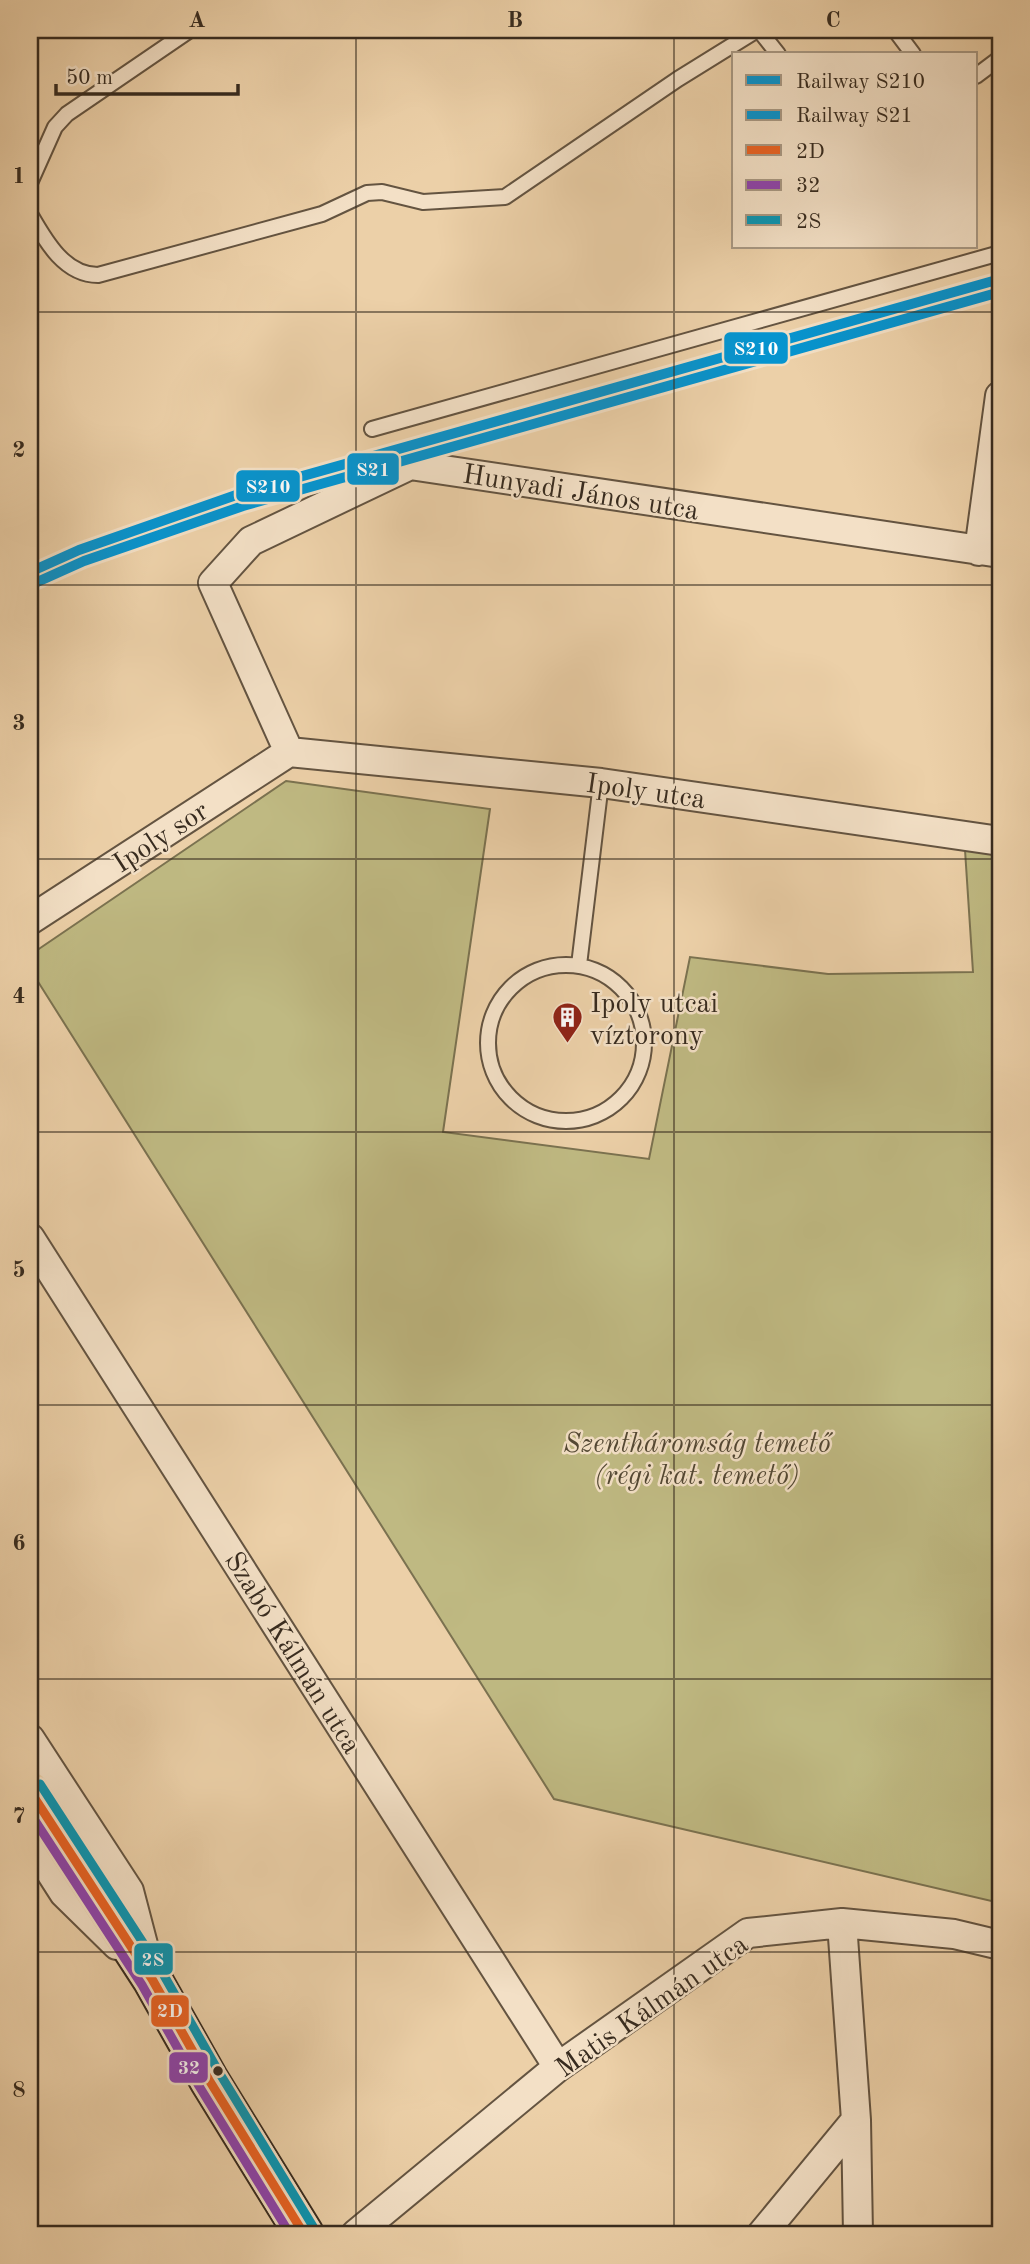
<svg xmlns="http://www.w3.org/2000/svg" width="1030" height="2264" font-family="'Old Standard TT',serif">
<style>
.green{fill:#bfb982;stroke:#7b7250;stroke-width:2}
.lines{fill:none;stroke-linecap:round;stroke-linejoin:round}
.service-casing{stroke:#645441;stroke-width:18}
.minor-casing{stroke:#645441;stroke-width:32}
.primary-casing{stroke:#372b1f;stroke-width:42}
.service{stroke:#f3e0c6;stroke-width:14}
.minor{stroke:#f3e0c6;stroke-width:28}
.primary{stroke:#ecd0a8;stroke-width:38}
.bus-1-casing{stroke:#f3e0c6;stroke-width:14}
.bus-2-casing{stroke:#f3e0c6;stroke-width:14}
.bus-3-casing{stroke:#f3e0c6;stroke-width:14}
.bus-1{stroke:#e96222;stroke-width:9}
.bus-2{stroke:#8e44ad;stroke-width:9}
.bus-3{stroke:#0896b4;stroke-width:9}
.rail-1-casing{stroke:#f3e0c6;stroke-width:16}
.rail-2-casing{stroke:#f3e0c6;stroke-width:16}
.rail-1{stroke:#0694cf;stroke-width:10}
.rail-2{stroke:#0694cf;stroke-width:10}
.grid{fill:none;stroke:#372b1f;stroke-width:2;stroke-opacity:0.55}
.bus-dot{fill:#372b1f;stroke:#f3e0c6;stroke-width:2.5}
.labels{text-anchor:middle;stroke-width:5;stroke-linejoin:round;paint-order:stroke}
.street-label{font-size:28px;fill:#372b1f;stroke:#f3e0c6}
.poi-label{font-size:28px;fill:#372b1f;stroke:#f3e0c6;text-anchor:start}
.park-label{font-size:28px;font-style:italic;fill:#524733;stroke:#f3e0c6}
.line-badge{stroke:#f3e0c6;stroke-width:2.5}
.badge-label{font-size:19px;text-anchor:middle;font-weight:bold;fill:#fff}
.neatline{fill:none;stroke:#372b1f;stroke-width:2.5}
.grid-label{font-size:23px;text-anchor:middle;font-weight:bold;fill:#372b1f}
</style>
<rect width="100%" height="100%" fill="#ecd0a8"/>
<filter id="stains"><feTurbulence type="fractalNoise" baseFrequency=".00286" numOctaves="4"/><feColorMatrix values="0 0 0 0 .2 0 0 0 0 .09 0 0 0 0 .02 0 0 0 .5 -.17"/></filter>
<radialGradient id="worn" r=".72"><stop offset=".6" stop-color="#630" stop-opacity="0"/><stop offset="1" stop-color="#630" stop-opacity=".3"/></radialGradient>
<path class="green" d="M286 781 490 809 443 1132 649 1159 690 957 828 974 973 972 965 850 1000 855V1903L554 1799 30 969V955Z"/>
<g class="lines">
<defs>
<path id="service" d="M759 30 778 54
M895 30 913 54
M976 76 1000 58
M30 183 55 127 67 114 190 30
M30 214C45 240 64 275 98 275L322 214 367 193 382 192 423 202 505 197 678 79 757 30
M372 429 1000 253
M488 1043a78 78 0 1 1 156 0a78 78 0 1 1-156 0Z
M579 965 601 783"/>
<path id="minor" d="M979 551 1000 396
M289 752 213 583 251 541 410 465 1000 553
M289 752 601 783 1000 841
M30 920 289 752
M30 1238 558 2067
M30 1739 129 1891 146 1956
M30 1840 64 1893 117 1945
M842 1923 856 2120 858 2234
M356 2234 558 2067 748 1933 842 1923 954 1934 1000 1945
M762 2234 856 2120"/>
<path id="primary" d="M30 1791 152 1979 209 2080 304 2234"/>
</defs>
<use href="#service" class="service-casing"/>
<use href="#minor" class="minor-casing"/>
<use href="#primary" class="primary-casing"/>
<use href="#service" class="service"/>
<use href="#minor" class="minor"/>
<use href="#primary" class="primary"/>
<defs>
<path id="bus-1" d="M30 1791 152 1979 209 2080 304 2234"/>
<path id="bus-2" d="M30 1813 142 1985 199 2086 290 2234"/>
<path id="bus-3" d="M40 1784 162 1972 220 2074 314 2228"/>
</defs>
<use href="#bus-1" class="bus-1-casing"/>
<use href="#bus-2" class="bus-2-casing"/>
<use href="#bus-3" class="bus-3-casing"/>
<use href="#bus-1" class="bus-1"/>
<use href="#bus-2" class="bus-2"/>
<use href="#bus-3" class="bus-3"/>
<defs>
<path id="rail-1" d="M30 572 79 550 239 494 1000 279"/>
<path id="rail-2" d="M35 583 84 561 243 506 1000 292"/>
</defs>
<use href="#rail-1" class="rail-1-casing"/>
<use href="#rail-2" class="rail-2-casing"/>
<use href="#rail-1" class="rail-1"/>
<use href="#rail-2" class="rail-2"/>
</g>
<path class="grid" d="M356 30V2234M674 30V2234M30 312H1000M30 585H1000M30 859H1000M30 1132H1000M30 1405H1000M30 1679H1000M30 1952H1000"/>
<defs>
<symbol id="building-pin" viewBox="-11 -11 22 30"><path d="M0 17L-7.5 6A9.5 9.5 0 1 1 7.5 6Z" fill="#8f2418" stroke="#f3e0c6"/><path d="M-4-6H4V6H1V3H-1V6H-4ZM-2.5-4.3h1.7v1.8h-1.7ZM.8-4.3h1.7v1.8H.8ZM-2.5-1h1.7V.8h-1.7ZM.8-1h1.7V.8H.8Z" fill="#fff"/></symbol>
</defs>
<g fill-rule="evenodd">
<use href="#building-pin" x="550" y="1000" width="35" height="47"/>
</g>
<circle class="bus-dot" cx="218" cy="2071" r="6"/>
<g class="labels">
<g class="street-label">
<text transform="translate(581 491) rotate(9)" y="10">Hunyadi János utca</text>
<text transform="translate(646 790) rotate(8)" y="10">Ipoly utca</text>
<text transform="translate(160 836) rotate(-33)" y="10">Ipoly sor</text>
<text transform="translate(294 1652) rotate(58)" y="10">Szabó Kálmán utca</text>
<text transform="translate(651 2005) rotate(-35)" y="10">Matis Kálmán utca</text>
</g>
<g class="poi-label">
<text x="590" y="1012">Ipoly utcai<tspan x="590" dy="32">víztorony</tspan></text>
</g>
<g class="park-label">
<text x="697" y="1452">Szentháromság temető<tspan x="697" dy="32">(régi kat. temető)</tspan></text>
</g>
</g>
<g class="line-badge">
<rect x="723" y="331" width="66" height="34" rx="7" fill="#0694cf"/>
<rect x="346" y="452" width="54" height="34" rx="7" fill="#0694cf"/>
<rect x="235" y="469" width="66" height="34" rx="7" fill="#0694cf"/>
<rect x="133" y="1942" width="41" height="34" rx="7" fill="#0896b4"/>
<rect x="150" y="1994" width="40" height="34" rx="7" fill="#e96222"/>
<rect x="168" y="2051" width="41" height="33" rx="7" fill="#8e44ad"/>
</g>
<g class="badge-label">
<text x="756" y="355">S210</text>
<text x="373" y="476">S21</text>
<text x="268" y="493">S210</text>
<text x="153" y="1966">2S</text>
<text x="170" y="2017">2D</text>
<text x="189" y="2074">32</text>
</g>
<rect width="1030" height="2264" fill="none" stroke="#ecd0a8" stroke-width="77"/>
<rect x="732" y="52" width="245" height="196" fill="#f3e0c6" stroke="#a89883" stroke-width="2"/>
<rect x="746" y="75" width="35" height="10" fill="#0694cf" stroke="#a89883" stroke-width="2"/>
<text x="796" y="88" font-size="21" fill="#372b1f">Railway S210</text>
<rect x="746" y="110" width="35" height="10" fill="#0694cf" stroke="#a89883" stroke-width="2"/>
<text x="796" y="122" font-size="21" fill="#372b1f">Railway S21</text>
<rect x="746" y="145" width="35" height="10" fill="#e96222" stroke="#a89883" stroke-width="2"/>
<text x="796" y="158" font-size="21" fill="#372b1f">2D</text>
<rect x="746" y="180" width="35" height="10" fill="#8e44ad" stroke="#a89883" stroke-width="2"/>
<text x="796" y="192" font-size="21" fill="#372b1f">32</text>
<rect x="746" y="215" width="35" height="10" fill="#0896b4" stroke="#a89883" stroke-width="2"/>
<text x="796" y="228" font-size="21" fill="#372b1f">2S</text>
<path d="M56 84v10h182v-10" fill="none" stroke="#372b1f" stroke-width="3.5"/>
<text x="66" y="84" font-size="21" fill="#372b1f" stroke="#f3e0c6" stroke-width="5" paint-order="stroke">50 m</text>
<rect x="38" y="38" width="954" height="2188" class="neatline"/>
<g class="grid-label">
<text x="197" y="27">A</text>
<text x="515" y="27">B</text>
<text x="833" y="27">C</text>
<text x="19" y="183">1</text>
<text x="19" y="457">2</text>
<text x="19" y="730">3</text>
<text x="19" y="1003">4</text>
<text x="19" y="1277">5</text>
<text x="19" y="1550">6</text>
<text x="19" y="1823">7</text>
<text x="19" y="2097">8</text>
</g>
<rect width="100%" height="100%" filter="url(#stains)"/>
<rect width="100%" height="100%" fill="url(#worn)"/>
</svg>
